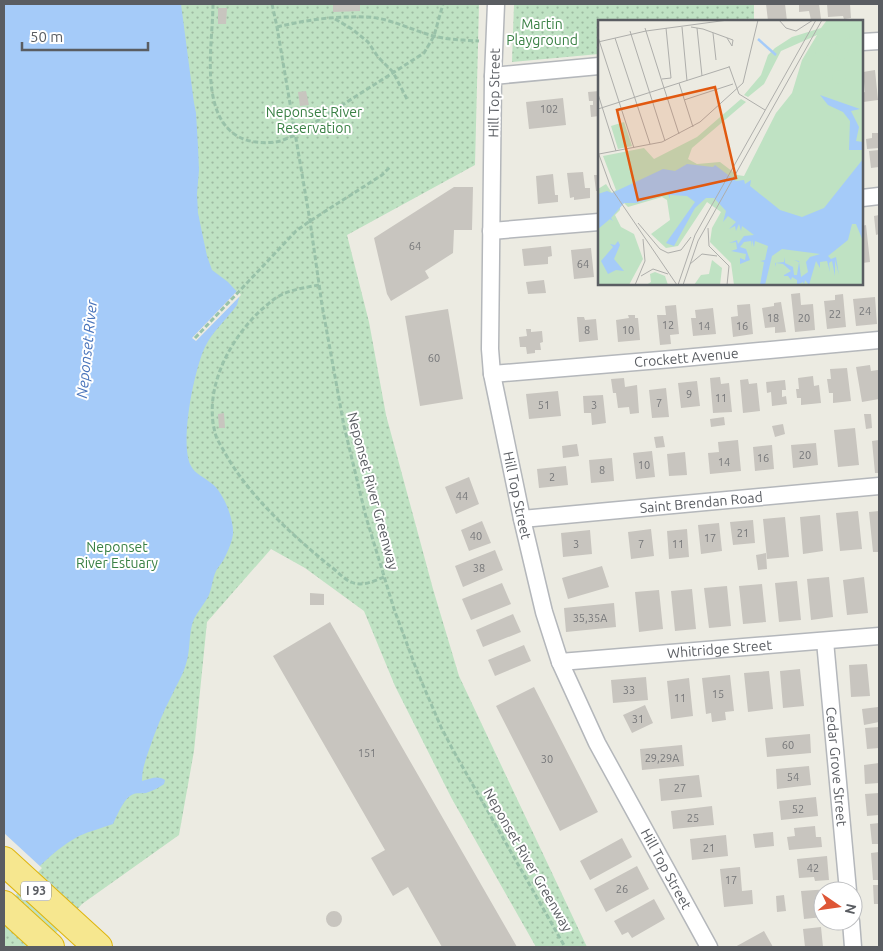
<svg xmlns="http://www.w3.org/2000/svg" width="883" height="951" font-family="Ubuntu,sans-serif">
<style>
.park{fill:url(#park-dots)}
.water{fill:#a5cbf9}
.pier{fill:#ecebe2}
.building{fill:#c8c5bf}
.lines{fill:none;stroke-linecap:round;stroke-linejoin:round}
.minor-casing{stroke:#b4b7bb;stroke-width:19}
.motorway-casing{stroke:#dfb50e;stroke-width:30}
.path{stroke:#99c2a9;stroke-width:3;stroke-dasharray:5 2.5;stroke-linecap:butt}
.minor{stroke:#fff;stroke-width:16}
.motorway{stroke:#f6e78f;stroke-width:28}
.labels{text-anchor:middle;stroke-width:4;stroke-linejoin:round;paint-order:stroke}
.number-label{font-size:11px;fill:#767779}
.shield{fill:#fff;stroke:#8c8e91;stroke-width:1}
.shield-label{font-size:12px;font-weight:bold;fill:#5a5d62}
.park-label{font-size:14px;fill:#3a8145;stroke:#fff}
.street-label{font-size:14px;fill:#5a5d62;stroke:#fff}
.water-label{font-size:15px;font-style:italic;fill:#4974bb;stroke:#fff}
.inset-river{fill:none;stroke:#a5cbf9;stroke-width:2.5}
.inset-road{fill:none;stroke:#aeaeab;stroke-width:1}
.view{fill:#e15910;fill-opacity:0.15;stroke:#e15910;stroke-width:2.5}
.inset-edge{fill:none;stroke:#5a5d62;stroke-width:2.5}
</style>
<defs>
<pattern id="park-dots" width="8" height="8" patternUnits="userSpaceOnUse" patternTransform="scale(1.25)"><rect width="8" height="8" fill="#bfe2c3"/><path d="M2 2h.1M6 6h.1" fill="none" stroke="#9ebaa2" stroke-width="1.8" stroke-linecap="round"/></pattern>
</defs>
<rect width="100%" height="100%" fill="#ecebe2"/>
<path class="park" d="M4 4H479L475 165 347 235 369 322 386 415 433 589 459 676 587 947H536L452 799 395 686 364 611 305 568 271 549 207 622 194 751 179 835 82 904 43 947H4Z
M514 4H754V21H599V54L512 62Z"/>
<path class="water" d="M4 4H181L194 103 196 113 198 147 199 170 197 194 198 213 204 242 207 256 212 270 228 282 238 293 239 298 237 305C227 319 212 332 205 347 194 370 179 444 191 466 195 474 204 477 211 483 223 491 234 519 233 534 232 542 228 551 224 559 222 563 218 567 216 571 212 580 212 589 208 597 204 604 198 611 194 619 188 633 191 649 186 664 183 675 177 684 172 695 163 712 156 729 150 747 146 758 142 769 142 781 151 779 157 775 165 780L164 784C159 788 152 791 146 793 140 794 135 792 130 796 122 802 117 816 113 824 102 828 90 831 79 836 49 852 27 880 4 904Z"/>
<path class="pier" d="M238 290 241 295 196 341 192 338Z
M4 833 42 868 4 907Z"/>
<path class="building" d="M333 4H360V11L333 12Z
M766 4H785L787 21H768Z
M799 4H819L821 19 811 20 809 11 799 12Z
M827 4H850L851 18 844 19 843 16 828 17Z
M218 8H227L226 24H218Z
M875 70 878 100 863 102 862 93 865 92 863 72Z
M306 91 309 105 300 106 298 92Z
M599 91V116L591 117 590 105H593V101H589L588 92Z
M563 98 566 125 529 129 526 102Z
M872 133H879V148L867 149 866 139 872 138Z
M879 150V167L871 168 869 151Z
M583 172 585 188H590V198L574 200V197L570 198 567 173Z
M553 174 555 195H558V202L538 204 536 176Z
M594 175H599V191H596Z
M454 187H473L472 230H454L453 253 425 271 429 278 391 301 387 294 374 238Z
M879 215V234L876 235 874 216Z
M866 225 870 262 862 263V226Z
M551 246 552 256 548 257V264L524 266 522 249Z
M591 248 594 277 574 279 571 250Z
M544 280 546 293 528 294 526 282Z
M800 293 801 305 813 304 815 330 795 332 791 294Z
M843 294 846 327 827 329 824 301 835 300V295Z
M875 297 877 324 856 326 853 299Z
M781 302 786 332 775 333V327L765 328 762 308 774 306V303Z
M750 304 753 334 733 337 731 317 738 316 737 305Z
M676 305 679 334 670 335 671 344 660 345 657 315H666L665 306Z
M713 308 716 334 693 336 691 318H696L695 310Z
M448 309 463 399 420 406 405 316Z
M628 315H635V318H638L640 340 618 342 616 320 629 318Z
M577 317H584L585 320 596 319 598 340 579 342Z
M526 329H531V332L542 331 543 342 540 343 541 350H535V353L527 354 526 347H520L519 337 527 336Z
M870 365 871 371 878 370 879 399 862 402 856 367Z
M847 368 851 401 833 403V393H829L827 379H831L830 369Z
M813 376 814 386 819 385 821 403 801 405V398H797L796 389H799L798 378Z
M720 377 721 384 729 383 732 412 713 413 710 378Z
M624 378 625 387 637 385 639 413 630 414 629 407 618 408 616 393H613L611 379Z
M748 379 749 384 757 383 760 411 743 413 740 380Z
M785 380 786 390H782V397L786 396 787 404 772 406 771 392 767 393 766 382Z
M697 381 700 406 681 408 678 383Z
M666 388 669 417 652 418 649 390Z
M558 391 561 416 529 419 526 394Z
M603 395 606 423 592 425 591 413H584L583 396Z
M224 413 225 428H219L218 414Z
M864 414H871L872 428 866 429Z
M724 417 725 425 711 427 710 419Z
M783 424 785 434 775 437 772 426Z
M855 428 859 465 838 467 834 430Z
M663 436 665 447 656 448 654 437Z
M738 440 741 471 710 474 708 453 719 452 718 442Z
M879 440V473H875L872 441Z
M816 443 818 465 793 468 791 445Z
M577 444 579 456 563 458 562 446Z
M772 445 774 469 755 471 753 447Z
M652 451 655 477 636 479 633 453Z
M685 452 687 475 669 476 667 454Z
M612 458 614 481 591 483 589 460Z
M566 466 568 485 539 488 537 469Z
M469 477 479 504 456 514 445 487Z
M858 511 862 549 840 551 836 513Z
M879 511V552H873L869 512Z
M820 515 823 551 803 554 800 517Z
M785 517 789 557 767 559 763 519Z
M753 520 755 543 733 545 730 522Z
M482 521 491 543 469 551 461 530Z
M719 523 722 551 701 554 698 525Z
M651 529 654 556 631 559 628 532Z
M687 529 689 557 669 559 667 531Z
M590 530 592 554 563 557 561 533Z
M495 550 503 570 463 587 455 566Z
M766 553 767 569 758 570 756 555Z
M602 566 609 587 568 599 562 578Z
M829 577 833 617 811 620 807 579Z
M864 577 868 613 847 615 843 580Z
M797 581 801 620 779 622 775 583Z
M502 583 511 604 471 620 462 599Z
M762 584 766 622 743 624 739 586Z
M727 586 731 626 709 628 704 588Z
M692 589 696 629 675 631 671 591Z
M659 590 663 629 639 632 635 592Z
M310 593 324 594V605H310Z
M614 603 616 627 566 632 564 608Z
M513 614 521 632 483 647 476 630Z
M330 622 517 947H442L408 887 393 896 371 858 385 850 273 656Z
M524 645 531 661 495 676 488 660Z
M867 664 870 696 851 697 849 665Z
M800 669 804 706 783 708 780 671Z
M769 671 773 709 748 712 744 673Z
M730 675 734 711 725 712 726 720 712 722 711 713 706 714 702 678Z
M646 677 648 700 613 703 611 680Z
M689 678 693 716 671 719 667 681Z
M534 687 598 812 560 831 496 706Z
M645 705 653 723 632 733 623 715Z
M878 707 879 722 864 725 862 709Z
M879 727V748L867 749 865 728Z
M810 734 811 753 767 757 765 738Z
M682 745 684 766 642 770 640 749Z
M879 763V783L865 784 864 765Z
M809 766 811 785 777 789 776 769Z
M699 775 702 797 661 801 659 779Z
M879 793V815L867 816 865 794Z
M816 797 818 816 781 820 779 801Z
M712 806 714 825 673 829 671 811Z
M879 823V844H872L870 824Z
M815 826 816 837H821L822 847 789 850 787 837 795 836 794 828Z
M773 832 774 846 755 848 753 834Z
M726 835 728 856 692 860 690 839Z
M622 838 632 857 590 880 580 861Z
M879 852V880H873L871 853Z
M827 856 829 880 815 881 814 877 799 878 797 859Z
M637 866 649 889 606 912 594 889Z
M740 867 742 891 752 890 753 904 724 907 720 869Z
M873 885H879V904H874Z
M830 889 831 891H823V917L804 919 801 891Z
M784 895 786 911 777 912 776 896Z
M654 899 665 919 632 938 628 932 622 935 614 921Z
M326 919a8 8 0 1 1 16 0a8 8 0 1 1-16 0Z
M821 927 823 947H805L803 929Z
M764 931 773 947H735Z"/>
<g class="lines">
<defs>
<g id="minor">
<path id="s1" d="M496 4 493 76 490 349 492 374 522 519 544 612 560 662 597 743 709 947"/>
<path d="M862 42 879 41"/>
<path d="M493 76 599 66"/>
<path d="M862 198 879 196"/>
<path d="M491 231 599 222"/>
<path id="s2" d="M492 374 672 359 879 340"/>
<path id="s3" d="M522 519 879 486"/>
<path id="s4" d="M825 641 848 891"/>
<path id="s5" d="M560 662 879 636"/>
<path d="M851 921 853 947"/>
</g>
<path id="motorway" d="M4 861 98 947
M4 905 50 947"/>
</defs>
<use href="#minor" class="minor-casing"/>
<use href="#motorway" class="motorway-casing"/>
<path class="path" d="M213 4C213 42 198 115 239 137 250 143 268 144 281 141 286 139 290 137 295 135L424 53 434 36 443 4
M272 4 277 27 310 221 322 305 344 426 366 517 394 609 417 671 441 727 453 750 565 947
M335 19 352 29 368 42 378 57 393 72 408 101
M277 27C305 20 335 16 364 17 389 17 410 30 434 36 448 40 464 40 479 41
M319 285C303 288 286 290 273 300 269 303 265 307 261 310 229 340 202 391 216 436 218 442 222 447 225 453 248 495 293 536 330 566 336 570 345 580 351 582 362 587 374 581 384 577
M195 338 296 231 310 221 382 175 391 166"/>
<use href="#minor" class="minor"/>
<use href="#motorway" class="motorway"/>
</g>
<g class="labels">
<g class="number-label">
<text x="549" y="113">102</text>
<text x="415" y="250">64</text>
<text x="583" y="268">64</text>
<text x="865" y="315">24</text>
<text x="835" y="318">22</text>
<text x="773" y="322">18</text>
<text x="804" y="322">20</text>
<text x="668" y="329">12</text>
<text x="704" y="330">14</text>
<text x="742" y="330">16</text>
<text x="587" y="334">8</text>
<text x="628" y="334">10</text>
<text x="434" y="362">60</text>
<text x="689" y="398">9</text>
<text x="721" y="402">11</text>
<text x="659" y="407">7</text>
<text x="544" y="409">51</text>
<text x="594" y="409">3</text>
<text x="805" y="459">20</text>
<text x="763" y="462">16</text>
<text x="724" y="466">14</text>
<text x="644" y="469">10</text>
<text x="602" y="474">8</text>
<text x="552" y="481">2</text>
<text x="462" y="500">44</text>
<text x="743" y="537">21</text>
<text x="476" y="540">40</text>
<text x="710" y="542">17</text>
<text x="576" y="548">3</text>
<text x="641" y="548">7</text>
<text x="678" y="548">11</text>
<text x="479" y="572">38</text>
<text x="590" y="622">35,35A</text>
<text x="629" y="694">33</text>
<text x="718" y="698">15</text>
<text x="680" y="702">11</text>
<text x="638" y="723">31</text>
<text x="788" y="749">60</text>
<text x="367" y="757">151</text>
<text x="662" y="762">29,29A</text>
<text x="547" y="763">30</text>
<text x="793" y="781">54</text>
<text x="680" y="792">27</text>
<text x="798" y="813">52</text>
<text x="693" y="822">25</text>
<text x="709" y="852">21</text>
<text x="813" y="872">42</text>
<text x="731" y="884">17</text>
<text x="622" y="893">26</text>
</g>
<rect class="shield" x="21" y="881.5" width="30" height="19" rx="4"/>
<g class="shield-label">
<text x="36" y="895">I 93</text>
</g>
<g class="park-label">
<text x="542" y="29">Martin<tspan x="542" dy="16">Playground</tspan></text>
<text x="314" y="117">Neponset River<tspan x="314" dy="16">Reservation</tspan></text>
<text x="117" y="552">Neponset<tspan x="117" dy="16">River Estuary</tspan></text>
</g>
<g class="street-label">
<text transform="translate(494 93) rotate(-89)" y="5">Hill Top Street</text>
<text dy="5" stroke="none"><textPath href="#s2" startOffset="195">Crockett Avenue</textPath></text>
<text transform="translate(373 491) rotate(75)" y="5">Neponset River Greenway</text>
<text dy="5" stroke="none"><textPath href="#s1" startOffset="494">Hill Top Street</textPath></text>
<text dy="5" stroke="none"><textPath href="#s3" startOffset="180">Saint Brendan Road</textPath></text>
<text dy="5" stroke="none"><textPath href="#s5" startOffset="160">Whitridge Street</textPath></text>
<text dy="5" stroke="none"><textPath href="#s4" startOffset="126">Cedar Grove Street</textPath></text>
<text transform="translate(528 860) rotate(60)" y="5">Neponset River Greenway</text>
<text dy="5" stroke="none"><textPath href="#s1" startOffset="899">Hill Top Street</textPath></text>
</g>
<g class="water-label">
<text transform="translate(87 349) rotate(-84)" y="5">Neponset River</text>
</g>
</g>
<g transform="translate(598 20)">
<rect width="265" height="265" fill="#ecebe2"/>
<path d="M114 240 124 248 122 265H96L103 255 111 254ZM57 252 67 256 70 265H48L53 262 52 254Z" fill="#bfe2c3"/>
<path d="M229 0H265V265H136L133 243 112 222 114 208 123 192 109 182 80 226 68 228 53 214 72 200 69 180 64 177 30 187 26 183 22 186V190L17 195 23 207 36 214 45 239 31 265H0V169L8 164 14 173 18 170 5 136 46 128 56 139 99 117 143 79 148 82 94 128 90 139 99 144 122 142 139 155 146 156 178 93 194 73 204 40 219 15 183 31 166 64 150 77 146 75 163 55 170 35 177 28 194 17 223 8ZM26 102 34 126 20 129 13 106Z" fill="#bfe2c3"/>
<path d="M240 0 252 8 242 26 249 18 262 25 257 33 251 30 245 41 228 32 234 21 241 25 230 18ZM251 16a7 7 0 1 1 14 0a7 7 0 1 1-14 0ZM220 29 242 43 232 59 210 45ZM234 57a7 7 0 1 1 14 0a7 7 0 1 1-14 0Z" fill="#bfe2c3"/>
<path d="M222 75 262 89 253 91 261 107 258 121 265 122V130H251L252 101 245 92 230 85ZM265 139V221L258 204H254L250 220 230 236 233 239 238 237 241 255 237 240V256L234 241 231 243 232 252 229 241 222 242V248L218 241 211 265 207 260 206 265 205 262 199 265V260L194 257 193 260 190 256H186V262V255L193 251 185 244 178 243V247L177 243 186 242 187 237V243L195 247 196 255H199L201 242 196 240 201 241 203 257 210 252 208 242 212 237 222 234 184 229 174 236 167 265H162L166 242 162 241 167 240 170 226 157 221 156 227 154 220 153 227V221L146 222 142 227 148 229 152 240 142 244V238L147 240 148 234 133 231 139 229 138 222 131 223 139 220 140 224 146 216 156 215 144 206 143 211 141 204 138 211 137 206 131 209 138 202 130 196 125 202 128 191 116 178H108L97 188 76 226 68 223 97 182 89 176 72 175V179L70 174 38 183H26L13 198 15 201 12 199 0 209V174L9 171 14 173 65 149 77 151 89 144 115 147 117 145 138 161 146 160 147 164 153 160 152 166 182 190 204 197 226 188ZM20 221 22 225 16 239 26 251 18 250 10 254 3 241 15 227 12 224 17 225Z" fill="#a5cbf9"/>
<path class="inset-river" d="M160 19 178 35"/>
<path class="inset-road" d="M181 0 188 8 198 11 215 0M84 7 89 61M93 7 105 9 135 20 134 26 129 18M47 8 66 68M99 8 104 56M32 11 67 121M115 13 118 40M0 17 36 128M17 18 52 124M0 22 48 11 130 0M131 46 141 74 167 90M64 59 73 58 68 8M81 63 95 107M66 68 81 114M0 74 18 131M86 80 135 64M0 89 131 47M0 132 13 168 79 265M1 134 64 122 102 102 145 63 160 0M40 203 62 229 70 233 83 230 93 217M110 208 111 226 131 246 129 265M92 244 104 234 119 236M43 256 55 249 70 254M37 265 47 241 45 219M80 265 97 215 218 0M85 265 100 221 224 0"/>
<path class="view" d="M117 67 138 158 40 180 19 90Z"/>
<rect width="265" height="265" class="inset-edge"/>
</g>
<rect width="883" height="951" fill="none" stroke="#5a5d62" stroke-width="10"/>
<g transform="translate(838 906) rotate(103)"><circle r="24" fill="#ffffff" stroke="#bdbec0"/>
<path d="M0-4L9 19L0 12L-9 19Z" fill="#de5636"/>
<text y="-8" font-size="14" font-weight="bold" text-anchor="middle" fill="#5a5d62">N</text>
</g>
<path d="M22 42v8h126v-8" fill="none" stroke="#5a5d62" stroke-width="2.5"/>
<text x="30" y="42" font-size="15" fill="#5a5d62" stroke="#ffffff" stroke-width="4" paint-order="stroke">50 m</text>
</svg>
